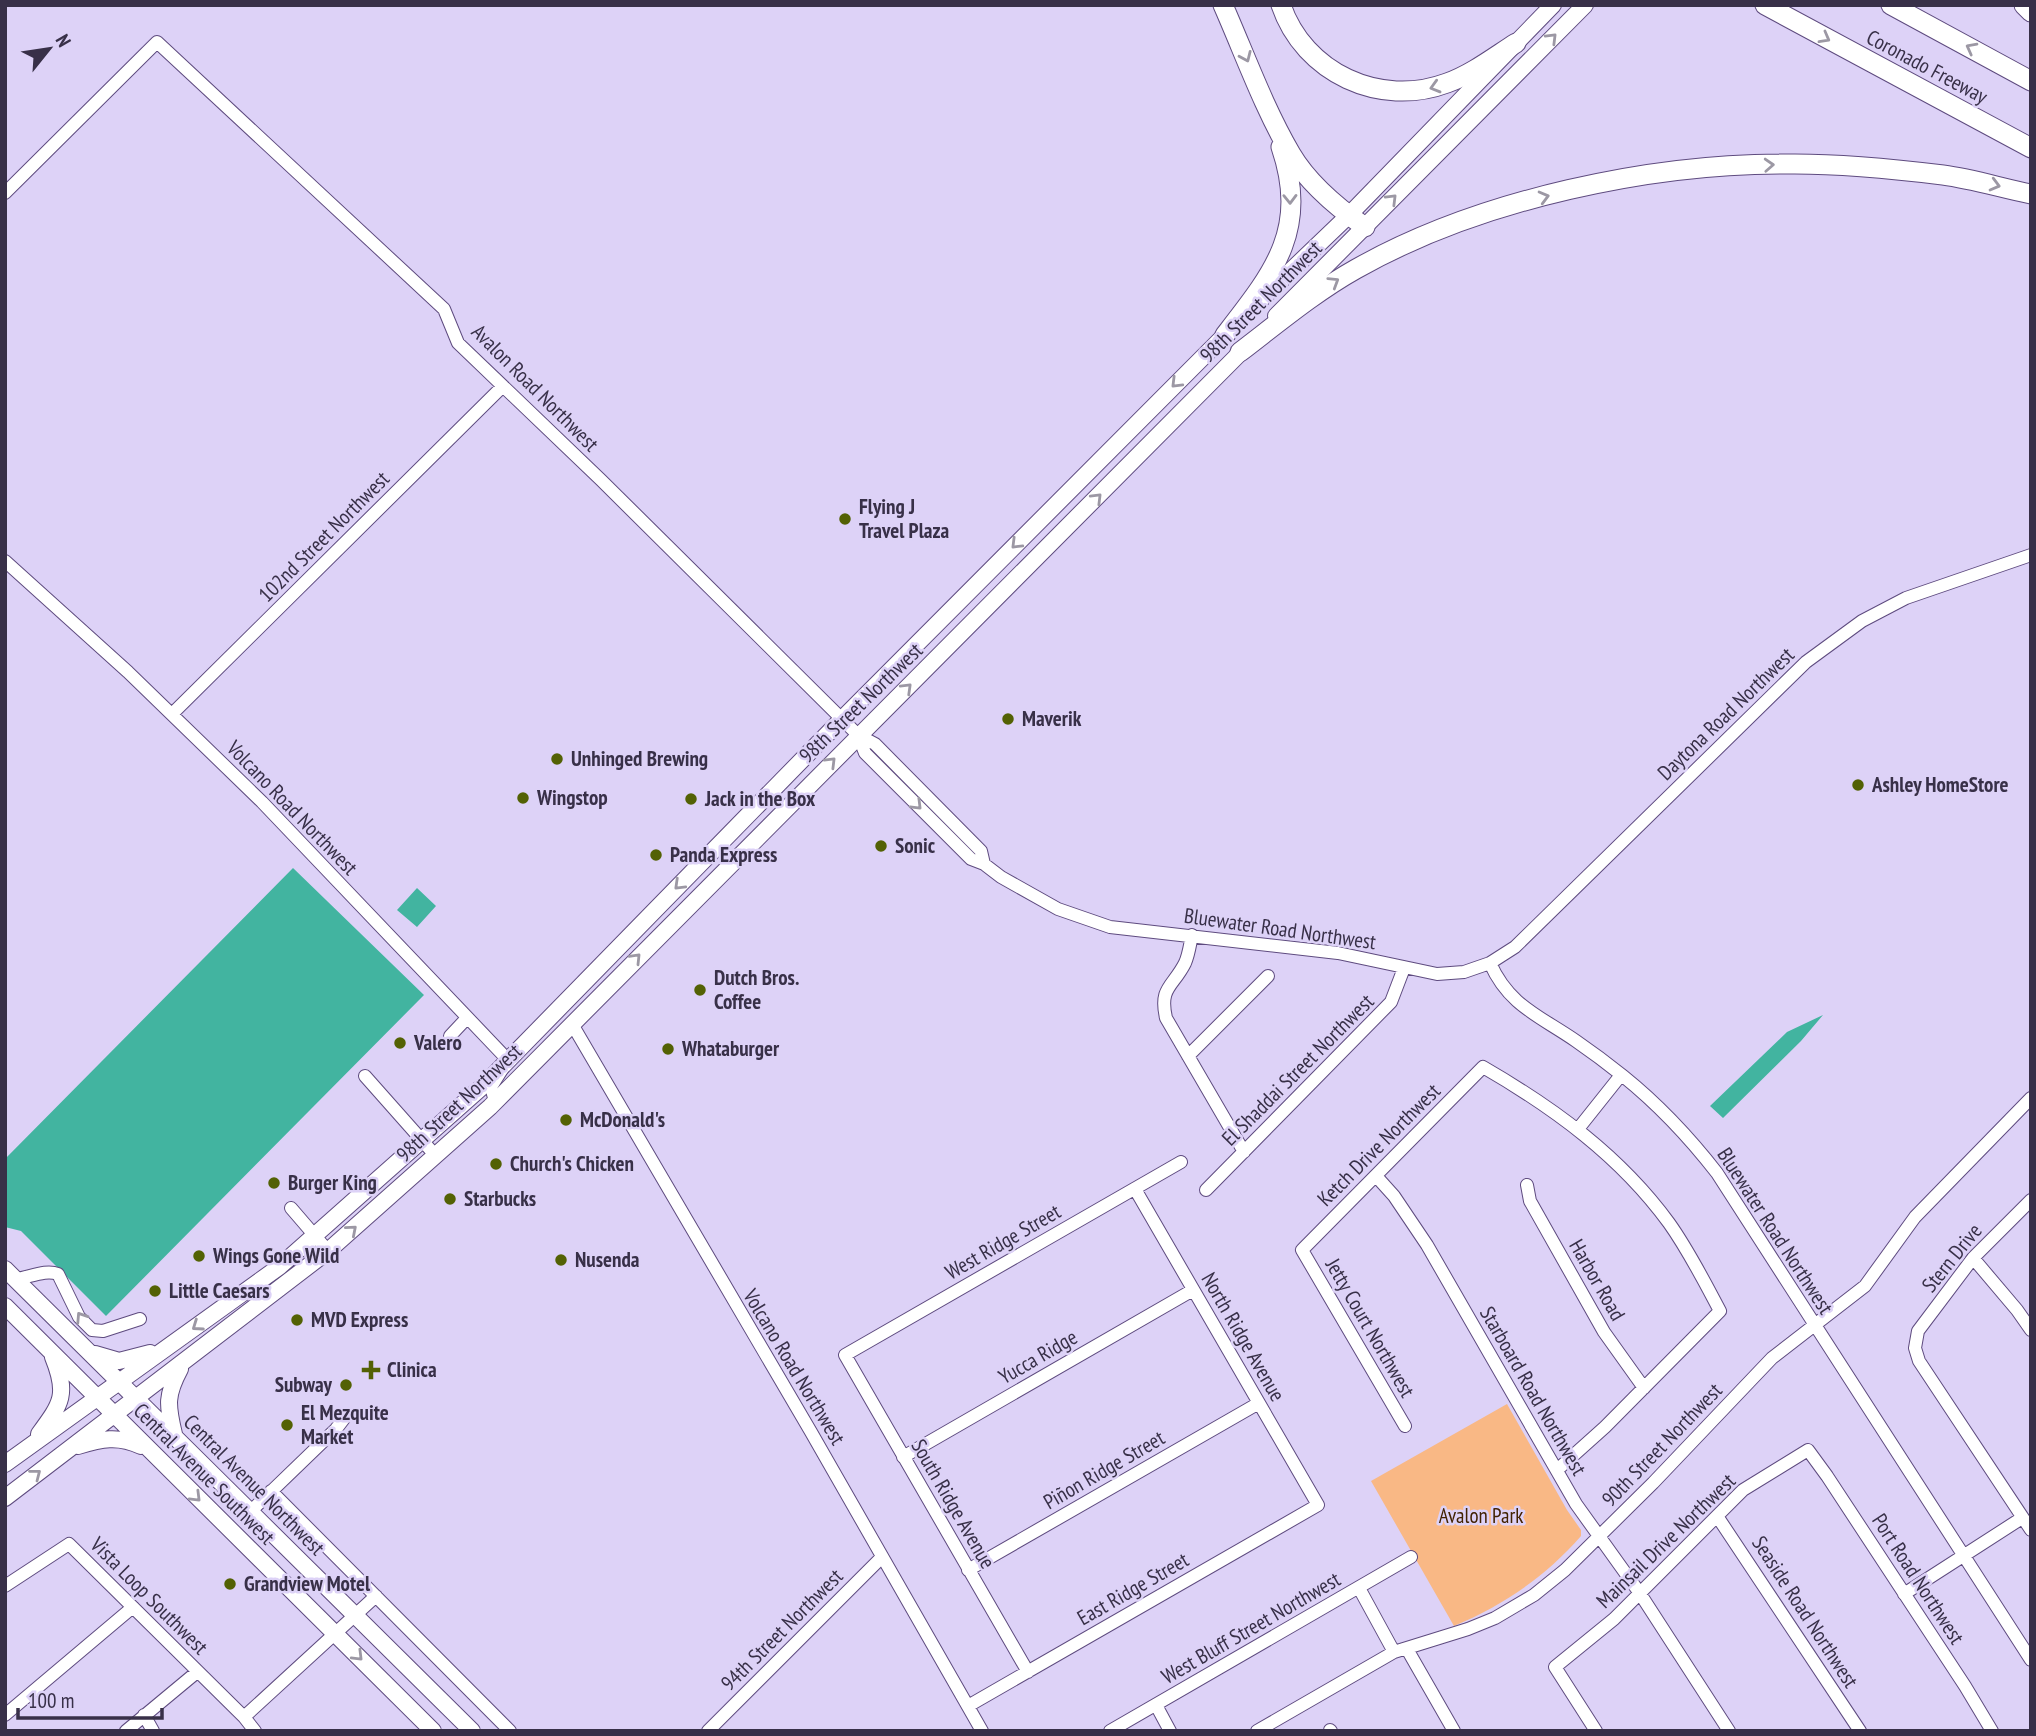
<svg xmlns="http://www.w3.org/2000/svg" width="2036" height="1736" font-family="'PT Sans Narrow',sans-serif">
<style>
.green{fill:#f9b885}
.water{fill:#42b4a0}
.lines{fill:none;stroke-linecap:round;stroke-linejoin:round}
.minor-casing{stroke:#5e4b7f;stroke-width:14}
.major-casing{stroke:#5e4b7f;stroke-width:18}
.highway-casing{stroke:#5e4b7f;stroke-width:21}
.minor{stroke:#fff;stroke-width:12}
.major{stroke:#fff;stroke-width:16}
.highway{stroke:#fff;stroke-width:19}
.oneway{stroke:#9c98a4}
.poi-dot{fill:#536104;stroke:#ddd2f7;stroke-width:2.5}
.labels{text-anchor:middle;stroke-width:5;stroke-linejoin:round;paint-order:stroke}
.street-label{font-size:21px;fill:#383048;stroke:#ddd2f7}
.poi-label{font-size:21px;font-weight:bold;fill:#383048;stroke:#ddd2f7;text-anchor:start}
.park-label{font-size:21px;fill:#422202;stroke:#ddd2f7}
</style>
<rect width="100%" height="100%" fill="#ddd2f7"/>
<path class="green" d="M1507 1404 1567 1510 1581 1530V1536C1545 1577 1504 1605 1454 1626L1371 1481Z"/>
<path class="water" d="M293 868 424 995 106 1316 21 1231 5 1227V1159Z
M417 888 436 906 417 927 397 910Z
M1823 1015 1801 1041 1723 1118 1710 1106 1787 1032Z"/>
<g class="lines">
<defs>
<path id="minor" d="M5 193 157 42 444 309 458 343 601 480 858 735 875 744 981 851 984 864 971 859 865 753 858 735
M5 561 128 672 262 802 508 1060 491 1087 495 1101
M172 714 503 386
M984 864 1001 877 1058 909 1110 927 1338 953 1437 974 1464 972 1490 963C1509 1006 1540 1016 1576 1041 1592 1052 1608 1064 1623 1076 1659 1105 1689 1137 1717 1173L2031 1660
M1192 935C1190 944 1189 954 1185 963 1173 987 1159 987 1166 1018L1244 1152
M1490 963 1515 947 1806 662 1862 621 1906 598 2031 555
M572 1024 811 1432 982 1731
M450 1036 467 1018
M1188 1056 1268 976
M365 1076 435 1155
M1578 1129 1621 1075
M1376 1176 1394 1196 1427 1245 1576 1504 1639 1592 1729 1731
M1527 1185 1530 1201 1604 1332 1644 1388
M1206 1190 1391 1002 1404 968
M2031 1200 1973 1258 1918 1331 1915 1348 1919 1361 2031 1530
M291 1208 328 1251
M1973 1258 2017 1310 2031 1330
M16 1279C30 1277 46 1269 58 1274L79 1317 92 1330 103 1331 140 1319
M1405 1426 1302 1250 1483 1067C1554 1108 1620 1156 1669 1223 1689 1251 1704 1281 1720 1311L1605 1427 1557 1470
M903 1457 1193 1290
M271 1491 510 1731
M251 1511 336 1429 346 1416
M1717 1516 1860 1731
M968 1570 1259 1403
M5 1586 69 1544 244 1717 255 1731
M1359 1588 1394 1652
M1904 1594 2022 1518
M1407 1649 1454 1731
M1028 1672 845 1355 1181 1162
M1156 1705 1170 1731
M968 1706 1318 1505 1135 1189
M5 1715 133 1607
M144 1715 153 1731
M244 1717 376 1596
M1330 1730 1331 1731
M126 1731 197 1672
M708 1731 882 1557
M1110 1731 1411 1557
M1257 1731 1394 1652 1468 1629 1495 1618 1534 1595 1565 1570 1653 1483 1772 1358 1865 1286 1915 1217 2031 1098
M1596 1731 1555 1667 1614 1619 1743 1490 1808 1450 1827 1476 1965 1686 1992 1731"/>
<path id="major" d="M1254 306 1349 215 1553 5
M1276 316 1585 5
M5 1269 472 1731
M5 1306 433 1731
M95 1354 119 1361 150 1353
M39 1434C62 1403 68 1394 53 1357
M174 1434C167 1405 166 1395 180 1369
M78 1446C101 1439 118 1435 141 1446
M5 1464 279 1267 483 1086 842 719 1233 327
M5 1498 328 1251 490 1107 1248 345"/>
<path id="highway" d="M1223 5C1245 55 1264 108 1291 154 1308 183 1338 208 1365 227
M1281 5C1304 73 1380 108 1447 83 1472 74 1494 57 1516 43
M1765 5 2031 148
M1891 5 2031 81
M2024 5 2031 12
M1225 335C1274 272 1309 230 1281 147
M1240 352C1278 323 1315 292 1356 269 1480 199 1654 162 1795 164 1844 164 1894 169 1943 175 1973 179 2001 188 2031 194"/>
</defs>
<use href="#minor" class="minor-casing"/>
<use href="#major" class="major-casing"/>
<use href="#highway" class="highway-casing"/>
<use href="#minor" class="minor"/>
<use href="#major" class="major"/>
<use href="#highway" class="highway"/>
</g>
<defs><path id="oneway-chevron" d="M-2-3.5L2.5 0L-2 3.5" fill="none" stroke-width="1.6" stroke-linecap="round" stroke-linejoin="round" transform="scale(1.75)"/></defs>
<g class="oneway">
<use href="#oneway-chevron" transform="translate(1552 38) rotate(-45)"/>
<use href="#oneway-chevron" transform="translate(1825 38) rotate(29)"/>
<use href="#oneway-chevron" transform="translate(1971 48) rotate(-152)"/>
<use href="#oneway-chevron" transform="translate(1246 57) rotate(66)"/>
<use href="#oneway-chevron" transform="translate(1435 87) rotate(164)"/>
<use href="#oneway-chevron" transform="translate(1769 165) rotate(-3)"/>
<use href="#oneway-chevron" transform="translate(1995 185) rotate(15)"/>
<use href="#oneway-chevron" transform="translate(1544 197) rotate(-15)"/>
<use href="#oneway-chevron" transform="translate(1290 199) rotate(89)"/>
<use href="#oneway-chevron" transform="translate(1392 199) rotate(-45)"/>
<use href="#oneway-chevron" transform="translate(1334 282) rotate(-32)"/>
<use href="#oneway-chevron" transform="translate(1176 383) rotate(135)"/>
<use href="#oneway-chevron" transform="translate(1097 498) rotate(-45)"/>
<use href="#oneway-chevron" transform="translate(1016 544) rotate(135)"/>
<use href="#oneway-chevron" transform="translate(907 688) rotate(-44)"/>
<use href="#oneway-chevron" transform="translate(831 762) rotate(-45)"/>
<use href="#oneway-chevron" transform="translate(917 805) rotate(45)"/>
<use href="#oneway-chevron" transform="translate(679 885) rotate(136)"/>
<use href="#oneway-chevron" transform="translate(636 958) rotate(-46)"/>
<use href="#oneway-chevron" transform="translate(352 1230) rotate(-41)"/>
<use href="#oneway-chevron" transform="translate(81 1317) rotate(-123)"/>
<use href="#oneway-chevron" transform="translate(197 1326) rotate(145)"/>
<use href="#oneway-chevron" transform="translate(36 1474) rotate(-38)"/>
<use href="#oneway-chevron" transform="translate(196 1497) rotate(45)"/>
<use href="#oneway-chevron" transform="translate(358 1656) rotate(45)"/>
</g>
<g class="poi-dot">
<circle cx="845" cy="519" r="7"/>
<circle cx="1008" cy="719" r="7"/>
<circle cx="557" cy="759" r="7"/>
<circle cx="1858" cy="785" r="7"/>
<circle cx="523" cy="798" r="7"/>
<circle cx="691" cy="799" r="7"/>
<circle cx="881" cy="846" r="7"/>
<circle cx="656" cy="855" r="7"/>
<circle cx="700" cy="990" r="7"/>
<circle cx="400" cy="1043" r="7"/>
<circle cx="668" cy="1049" r="7"/>
<circle cx="566" cy="1120" r="7"/>
<circle cx="496" cy="1164" r="7"/>
<circle cx="274" cy="1183" r="7"/>
<circle cx="450" cy="1199" r="7"/>
<circle cx="199" cy="1256" r="7"/>
<circle cx="561" cy="1260" r="7"/>
<circle cx="155" cy="1291" r="7"/>
<circle cx="297" cy="1320" r="7"/>
<path d="M367.5 1359.5h7v7h7v7h-7v7h-7v-7h-7v-7h7z"/>
<circle cx="346" cy="1385" r="7"/>
<circle cx="287" cy="1425" r="7"/>
<circle cx="230" cy="1584" r="7"/>
</g>
<g class="labels">
<g class="street-label">
<text transform="translate(1927 67) rotate(28)" y="7">Coronado Freeway</text>
<text transform="translate(1261 302) rotate(-45)" y="7">98th Street Northwest</text>
<text transform="translate(535 388) rotate(45)" y="7">Avalon Road Northwest</text>
<text transform="translate(324 537) rotate(-45)" y="7">102nd Street Northwest</text>
<text transform="translate(861 703) rotate(-44)" y="7">98th Street Northwest</text>
<text transform="translate(1726 714) rotate(-44)" y="7">Daytona Road Northwest</text>
<text transform="translate(292 808) rotate(46)" y="7">Volcano Road Northwest</text>
<text transform="translate(1280 929) rotate(8)" y="7">Bluewater Road Northwest</text>
<text transform="translate(1298 1070) rotate(-45)" y="7">El Shaddai Street Northwest</text>
<text transform="translate(459 1103) rotate(-43)" y="7">98th Street Northwest</text>
<text transform="translate(1379 1145) rotate(-45)" y="7">Ketch Drive Northwest</text>
<text transform="translate(1775 1231) rotate(57)" y="7">Bluewater Road Northwest</text>
<text transform="translate(1003 1242) rotate(-30)" y="7">West Ridge Street</text>
<text transform="translate(1952 1258) rotate(-51)" y="7">Stern Drive</text>
<text transform="translate(1597 1280) rotate(60)" y="7">Harbor Road</text>
<text transform="translate(1370 1328) rotate(60)" y="7">Jetty Court Northwest</text>
<text transform="translate(1243 1337) rotate(60)" y="7">North Ridge Avenue</text>
<text transform="translate(1038 1357) rotate(-30)" y="7">Yucca Ridge</text>
<text transform="translate(794 1367) rotate(59)" y="7">Volcano Road Northwest</text>
<text transform="translate(1533 1391) rotate(60)" y="7">Starboard Road Northwest</text>
<text transform="translate(1662 1445) rotate(-46)" y="7">90th Street Northwest</text>
<text transform="translate(1104 1470) rotate(-30)" y="7">Piñon Ridge Street</text>
<text transform="translate(204 1474) rotate(45)" y="7">Central Avenue Southwest</text>
<text transform="translate(254 1485) rotate(45)" y="7">Central Avenue Northwest</text>
<text transform="translate(953 1504) rotate(60)" y="7">South Ridge Avenue</text>
<text transform="translate(1666 1541) rotate(-44)" y="7">Mainsail Drive Northwest</text>
<text transform="translate(1918 1579) rotate(57)" y="7">Port Road Northwest</text>
<text transform="translate(1133 1589) rotate(-30)" y="7">East Ridge Street</text>
<text transform="translate(149 1596) rotate(45)" y="7">Vista Loop Southwest</text>
<text transform="translate(1805 1612) rotate(57)" y="7">Seaside Road Northwest</text>
<text transform="translate(1251 1628) rotate(-30)" y="7">West Bluff Street Northwest</text>
<text transform="translate(782 1630) rotate(-45)" y="7">94th Street Northwest</text>
</g>
<g class="poi-label">
<text x="859" y="514">Flying J<tspan x="859" dy="24">Travel Plaza</tspan></text>
<text x="1022" y="726">Maverik</text>
<text x="571" y="766">Unhinged Brewing</text>
<text x="1872" y="792">Ashley HomeStore</text>
<text x="537" y="805">Wingstop</text>
<text x="705" y="806">Jack in the Box</text>
<text x="895" y="853">Sonic</text>
<text x="670" y="862">Panda Express</text>
<text x="714" y="985">Dutch Bros.<tspan x="714" dy="24">Coffee</tspan></text>
<text x="414" y="1050">Valero</text>
<text x="682" y="1056">Whataburger</text>
<text x="580" y="1127">McDonald's</text>
<text x="510" y="1171">Church's Chicken</text>
<text x="288" y="1190">Burger King</text>
<text x="464" y="1206">Starbucks</text>
<text x="213" y="1263">Wings Gone Wild</text>
<text x="575" y="1267">Nusenda</text>
<text x="169" y="1298">Little Caesars</text>
<text x="311" y="1327">MVD Express</text>
<text x="387" y="1377">Clinica</text>
<text x="332" y="1392" text-anchor="end">Subway</text>
<text x="301" y="1420">El Mezquite<tspan x="301" dy="24">Market</tspan></text>
<text x="244" y="1591">Grandview Motel</text>
</g>
<g class="park-label">
<text x="1481" y="1523">Avalon Park</text>
</g>
</g>
<rect width="2036" height="1736" fill="none" stroke="#383048" stroke-width="14"/>
<g transform="translate(49 49) rotate(60)" stroke="#ddd2f7" stroke-width="5" paint-order="stroke">
<path d="M0-5L12 26L0 18L-12 26Z" fill="#383048"/>
<text y="-10" font-size="19" font-weight="bold" text-anchor="middle" fill="#383048">N</text>
</g>
<path d="M18 1708v10h144v-10" fill="none" stroke="#383048" stroke-width="3.5"/>
<text x="28" y="1708" font-size="21" fill="#383048" stroke="#ddd2f7" stroke-width="5" paint-order="stroke">100 m</text>
</svg>
